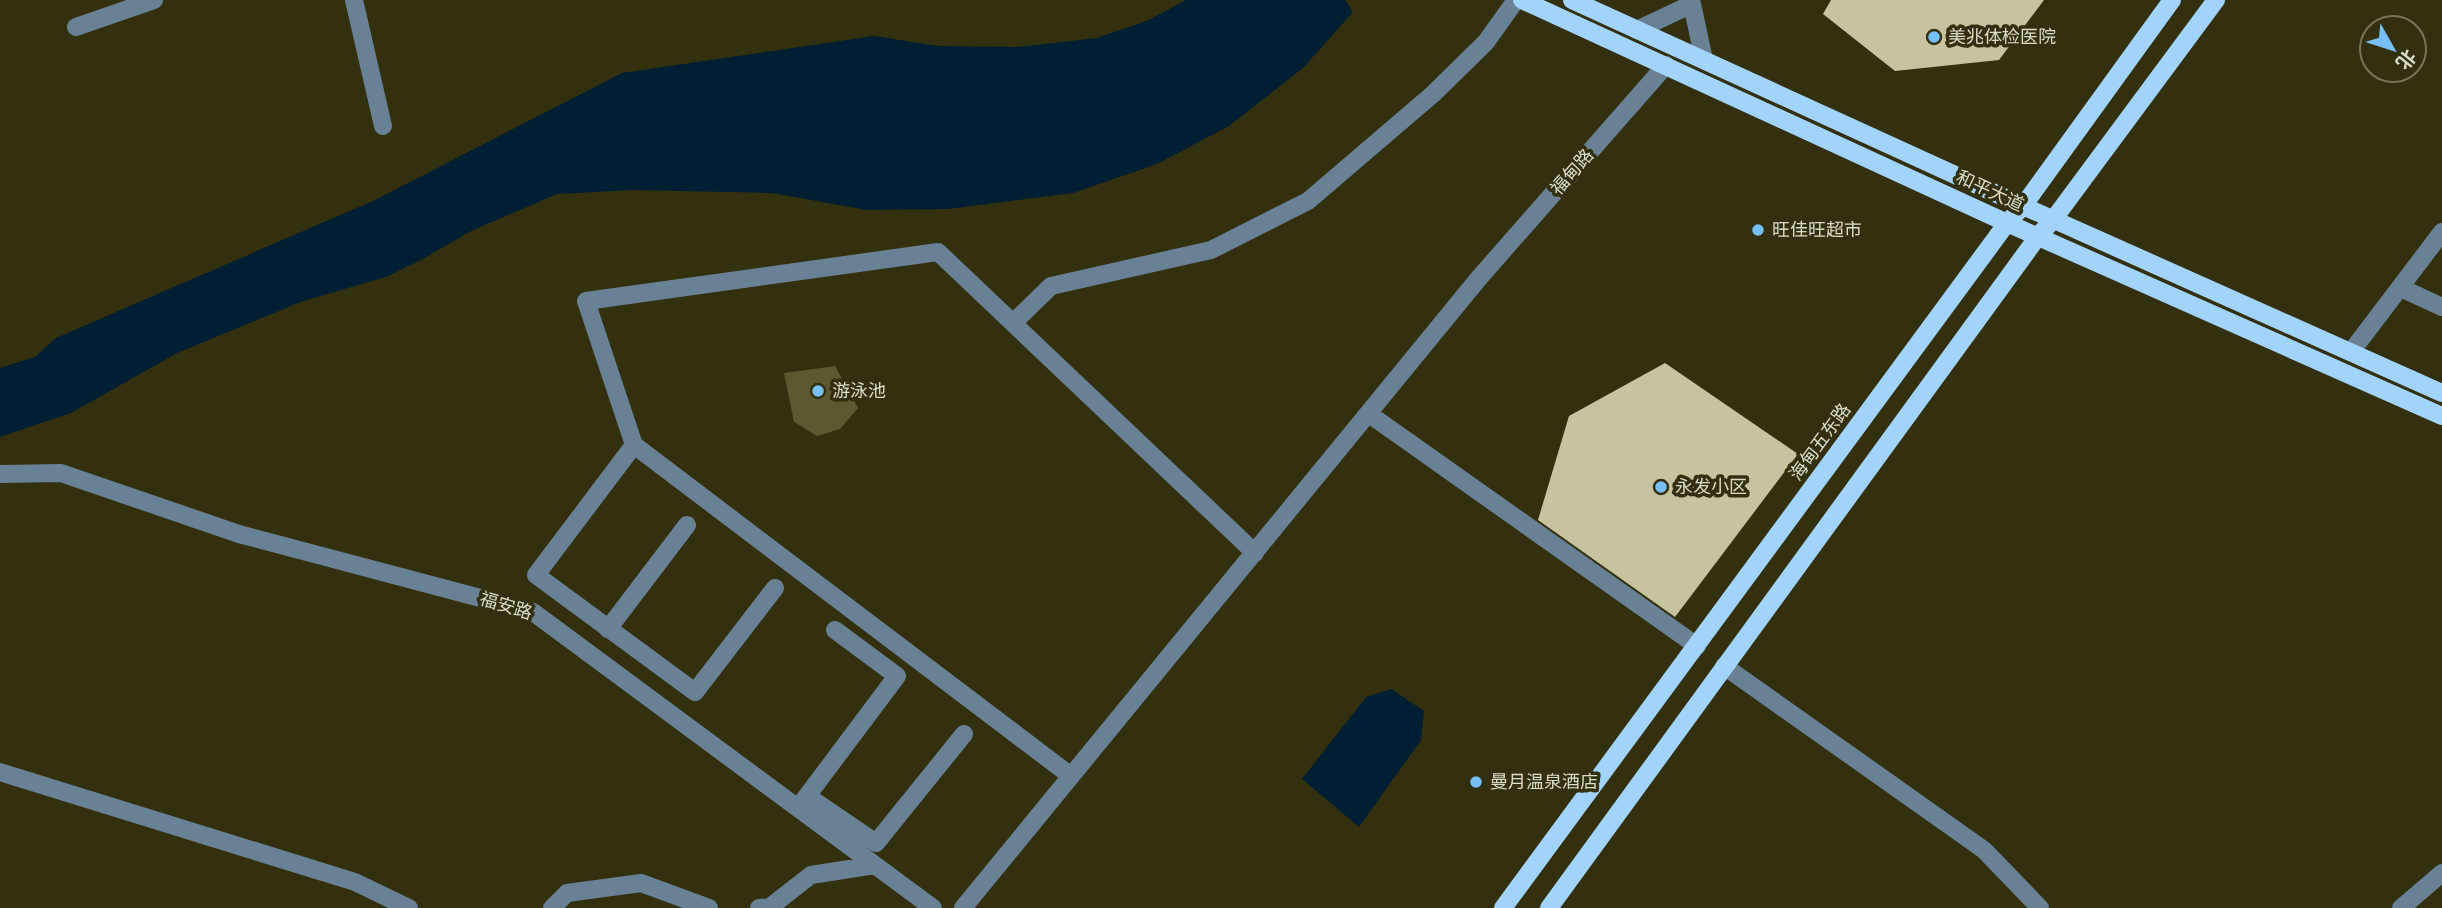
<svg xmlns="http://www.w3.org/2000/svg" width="2442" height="908" font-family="Commissioner,'Noto Sans SC',sans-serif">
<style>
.green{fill:#5b5832}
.water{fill:#011f33}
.building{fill:#c6c49f}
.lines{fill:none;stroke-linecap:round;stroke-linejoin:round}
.minor{stroke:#698194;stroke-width:18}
.major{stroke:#a1d3fb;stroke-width:18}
.poi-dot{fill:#77c0f7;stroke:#33300f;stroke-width:2.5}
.labels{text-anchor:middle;stroke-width:7;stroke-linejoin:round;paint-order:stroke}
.poi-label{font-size:18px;fill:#dddcc9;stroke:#33300f;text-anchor:start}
.street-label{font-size:18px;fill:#dddcc9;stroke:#33300f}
</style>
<rect width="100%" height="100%" fill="#33300f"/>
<path class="green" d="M835 366 858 408 840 429 817 436 794 422 784 373Z"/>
<path class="water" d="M1186 0H1345L1353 12 1303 68 1229 126 1157 164 1073 193 948 209 867 210 772 193 633 190 557 194 473 230 421 260 386 277 303 301 177 353 71 413 0 437V368L35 357 56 338 375 200 622 73 874 36 938 46 1019 47 1097 38 1149 20Z
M1391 689 1424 711 1421 740 1359 827 1302 779 1366 697Z"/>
<path class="building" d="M1831 0H2044L1999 60 1895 71 1823 14Z
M1665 363 1798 454 1675 617 1538 520 1569 416Z"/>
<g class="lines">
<path class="minor" d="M354 0 383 126
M1692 4 1704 60
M76 27 154 0
M1637 30 1692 4
M2401 288 2442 307
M1013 323 1051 286 1211 250 1308 201 1433 94 1486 42 1516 0
M2351 352 2442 232
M1369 414 1697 646
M634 445 536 575 695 692 775 588
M0 474 61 473 239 534 533 612 933 908
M608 629 687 525
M1724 666 1984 850 2040 908
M0 772 355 882 409 908
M1071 776 634 445 586 301 938 252 1255 553
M807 796 876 843 964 734
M798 808 897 676 835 630
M552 908 567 893 641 883 709 908
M759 908 770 907 811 875 875 865
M963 908 1479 278 1666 65
M2401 908 2442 873"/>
<path class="major" d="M1522 0 2007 223 2442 416
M1572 0 2023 206 2442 393
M1503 908 2007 223 2023 206 2172 0
M1549 908 2039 235 2053 220 2216 0"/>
</g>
<g class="poi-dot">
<circle cx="1934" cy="37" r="7"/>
<circle cx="1758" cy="230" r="7"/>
<circle cx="818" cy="391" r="7"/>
<circle cx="1661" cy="487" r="7"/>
<circle cx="1476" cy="782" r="7"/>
</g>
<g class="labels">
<g class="poi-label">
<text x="1948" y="43">美兆体检医院</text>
<text x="1772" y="236">旺佳旺超市</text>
<text x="832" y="397">游泳池</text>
<text x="1675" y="493">永发小区</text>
<text x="1490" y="788">曼月温泉酒店</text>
</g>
<g class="street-label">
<text transform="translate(1572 172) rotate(-49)" y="6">福甸路</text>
<text transform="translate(1990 191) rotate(25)" y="6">和平大道</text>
<text transform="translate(1820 442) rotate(-54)" y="6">海甸五东路</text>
<text transform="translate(506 606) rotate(17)" y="6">福安路</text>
</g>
</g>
<g transform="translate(2393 49) rotate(129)"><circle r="33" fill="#33300f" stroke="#777559" stroke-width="2"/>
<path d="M0-5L12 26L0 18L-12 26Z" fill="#77c0f7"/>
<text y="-10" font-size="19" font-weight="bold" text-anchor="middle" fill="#dddcc9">北</text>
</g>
</svg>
